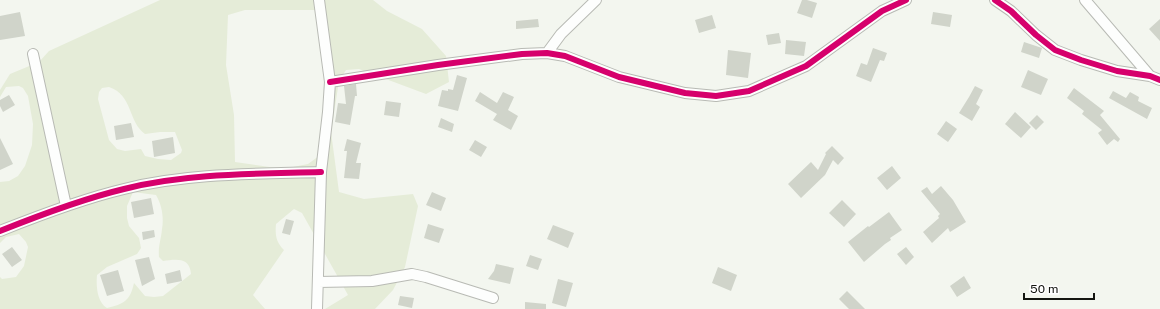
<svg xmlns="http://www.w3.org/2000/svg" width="1160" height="309" font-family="'Public Sans',sans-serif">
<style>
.green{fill:#e5ecd8;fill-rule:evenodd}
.building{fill:#d0d4ca}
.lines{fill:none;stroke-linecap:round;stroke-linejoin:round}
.street-casing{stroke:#b8bab4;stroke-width:12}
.street{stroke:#fdfefd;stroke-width:10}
.cycleway-casing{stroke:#fff;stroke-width:8}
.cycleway{stroke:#d6006c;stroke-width:6}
</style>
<rect width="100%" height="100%" fill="#f3f6ef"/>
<path class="green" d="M160 0H373L387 11 422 29 446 56 449 82 426 94 359 69 346 70 339 81 331 132 339 192 364 199 413 194 418 206 405 267 393 290 375 309H325L348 295 302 213 294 209 276 224C275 235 276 242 284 250L253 295 265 309H0V277L2 279 16 277 24 266 28 247 26 242 19 234 6 237 0 243V182L9 181 18 176 25 166 32 145 33 124 28 96 23 88 19 86 6 87 0 97V90L10 74 39 62 49 51ZM245 10H320L328 68 319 156 308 164 283 169 235 162 234 115 226 65 228 15ZM109 87C133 95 128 122 145 134L160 132H175L182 150 181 153 171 160 158 159 145 156 141 149 125 151 117 149 109 140 98 99 99 92 102 88ZM133 192 156 195C162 205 164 218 162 229 161 240 158 246 159 257L163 261C176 259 190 257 191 274L163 296 154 297 145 296 134 283C130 301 124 304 107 308 97 302 96 286 97 275L107 267 137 254 141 248 139 238 129 226 127 218V206Z"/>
<path class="building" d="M802 0H807L817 3 812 18 797 13Z
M20 12 25 36 0 40V16Z
M933 12 952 15 950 27 931 24Z
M712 15 716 28 699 33 695 20Z
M538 19 539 27 516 29V21Z
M1160 19V41L1149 29Z
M779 33 781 43 768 45 766 35Z
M786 40 806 42 804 56 785 54Z
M1024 42 1042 48 1039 58 1021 52Z
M873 48 887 53 884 61 880 60 871 82 856 76 861 63 867 65Z
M728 50 751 53 748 78 726 75Z
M1028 70 1048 79 1041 95 1021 87Z
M457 75 467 78 458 111 438 106 442 90 448 91V89L453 90Z
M356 84 357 96H355L350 125 335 122 338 103 346 104 344 86Z
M975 86 983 90 976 104 980 107 972 121 959 113 969 97Z
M1074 88 1104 111 1100 115 1120 139 1118 142 1114 139 1107 145 1098 133 1102 130 1082 114 1084 111 1067 98Z
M1113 91 1126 98 1130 92 1139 97 1138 101 1152 108 1147 119 1109 98Z
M480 92 497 103 503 92 514 97 508 110 518 116 511 130 493 120 497 114 475 101Z
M9 95 15 105 3 112 0 106V100Z
M386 101 401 103 399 117 384 115Z
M1015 112 1031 127 1021 138 1005 124Z
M1037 115 1044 122 1036 130 1029 123Z
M441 118 454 124 452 132 438 127Z
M946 121 957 129 948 142 937 134Z
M131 123 134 137 116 140 114 126Z
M173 137 175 153 154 157 152 141Z
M0 138 13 164 0 170Z
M347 139 361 143 356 163H361L359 179 344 178 347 151H344Z
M475 140 487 147 481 157 469 150Z
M832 146 844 158 838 165 833 160 825 175 801 198 788 184 811 162 818 170 826 154 825 153Z
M892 166 901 178 887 190 877 178Z
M941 186 953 200 966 222 950 232 948 228 932 243 923 232 939 218 938 216 940 214 921 191 927 187 932 194Z
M432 192 446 198 441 211 426 205Z
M151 198 154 214 134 218 131 202Z
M842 200 856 214 844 227 829 213Z
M889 212 902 230 890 238 891 240 885 244 864 262 848 242 868 226 869 227Z
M286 219 294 221 290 235 282 233Z
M428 224 444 229 439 243 424 238Z
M553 225 574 233 568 248 547 239Z
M154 230 155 237 143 240 142 232Z
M12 247 22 260 12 267 2 254Z
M906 247 914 257 906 265 897 254Z
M530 255 542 259 538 270 526 266Z
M149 257 155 279 142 286 135 260Z
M496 264 514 268 510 284 488 279 494 271Z
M718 267 737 275 731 291 712 283Z
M118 270 124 291 107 296 100 275Z
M180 270 182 281 167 284 165 274Z
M964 276 971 288 957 297 950 286Z
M558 279 573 283 566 307 552 303Z
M847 291 865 309H849L839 299Z
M400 296 414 298 412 308 398 305Z
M525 302 546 304V309H525Z"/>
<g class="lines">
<defs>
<path id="street" d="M995 0 1011 11 1036 35 1055 50 1081 60 1117 71 1150 76 1160 80
M1085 0 1150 76
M547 53 561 34 596 0
M33 54 66 206
M330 82 438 65 522 54 547 53 565 56 619 77 685 93 716 96 749 91 806 66 882 11 906 0
M0 231C40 215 82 199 124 189 187 173 257 174 321 172
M318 282 372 281 412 274 426 277 493 298
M317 309 321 172 328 112 330 82 319 0"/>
</defs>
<use href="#street" class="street-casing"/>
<use href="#street" class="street"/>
<defs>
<path id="cycleway" d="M995 0 1011 11 1036 35 1055 50 1081 60 1117 71 1150 76 1160 80
M330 82 438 65 522 54 547 53 565 56 619 77 685 93 716 96 749 91 806 66 882 11 906 0
M0 231C40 215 82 199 124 189 187 173 257 174 321 172"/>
</defs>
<use href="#cycleway" class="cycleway-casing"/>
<use href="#cycleway" class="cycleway"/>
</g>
<path d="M1024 293v6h70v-6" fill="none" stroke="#141611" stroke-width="2"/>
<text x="1030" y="293" font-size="12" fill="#141611" stroke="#ffffff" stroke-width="3" paint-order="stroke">50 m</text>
</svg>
